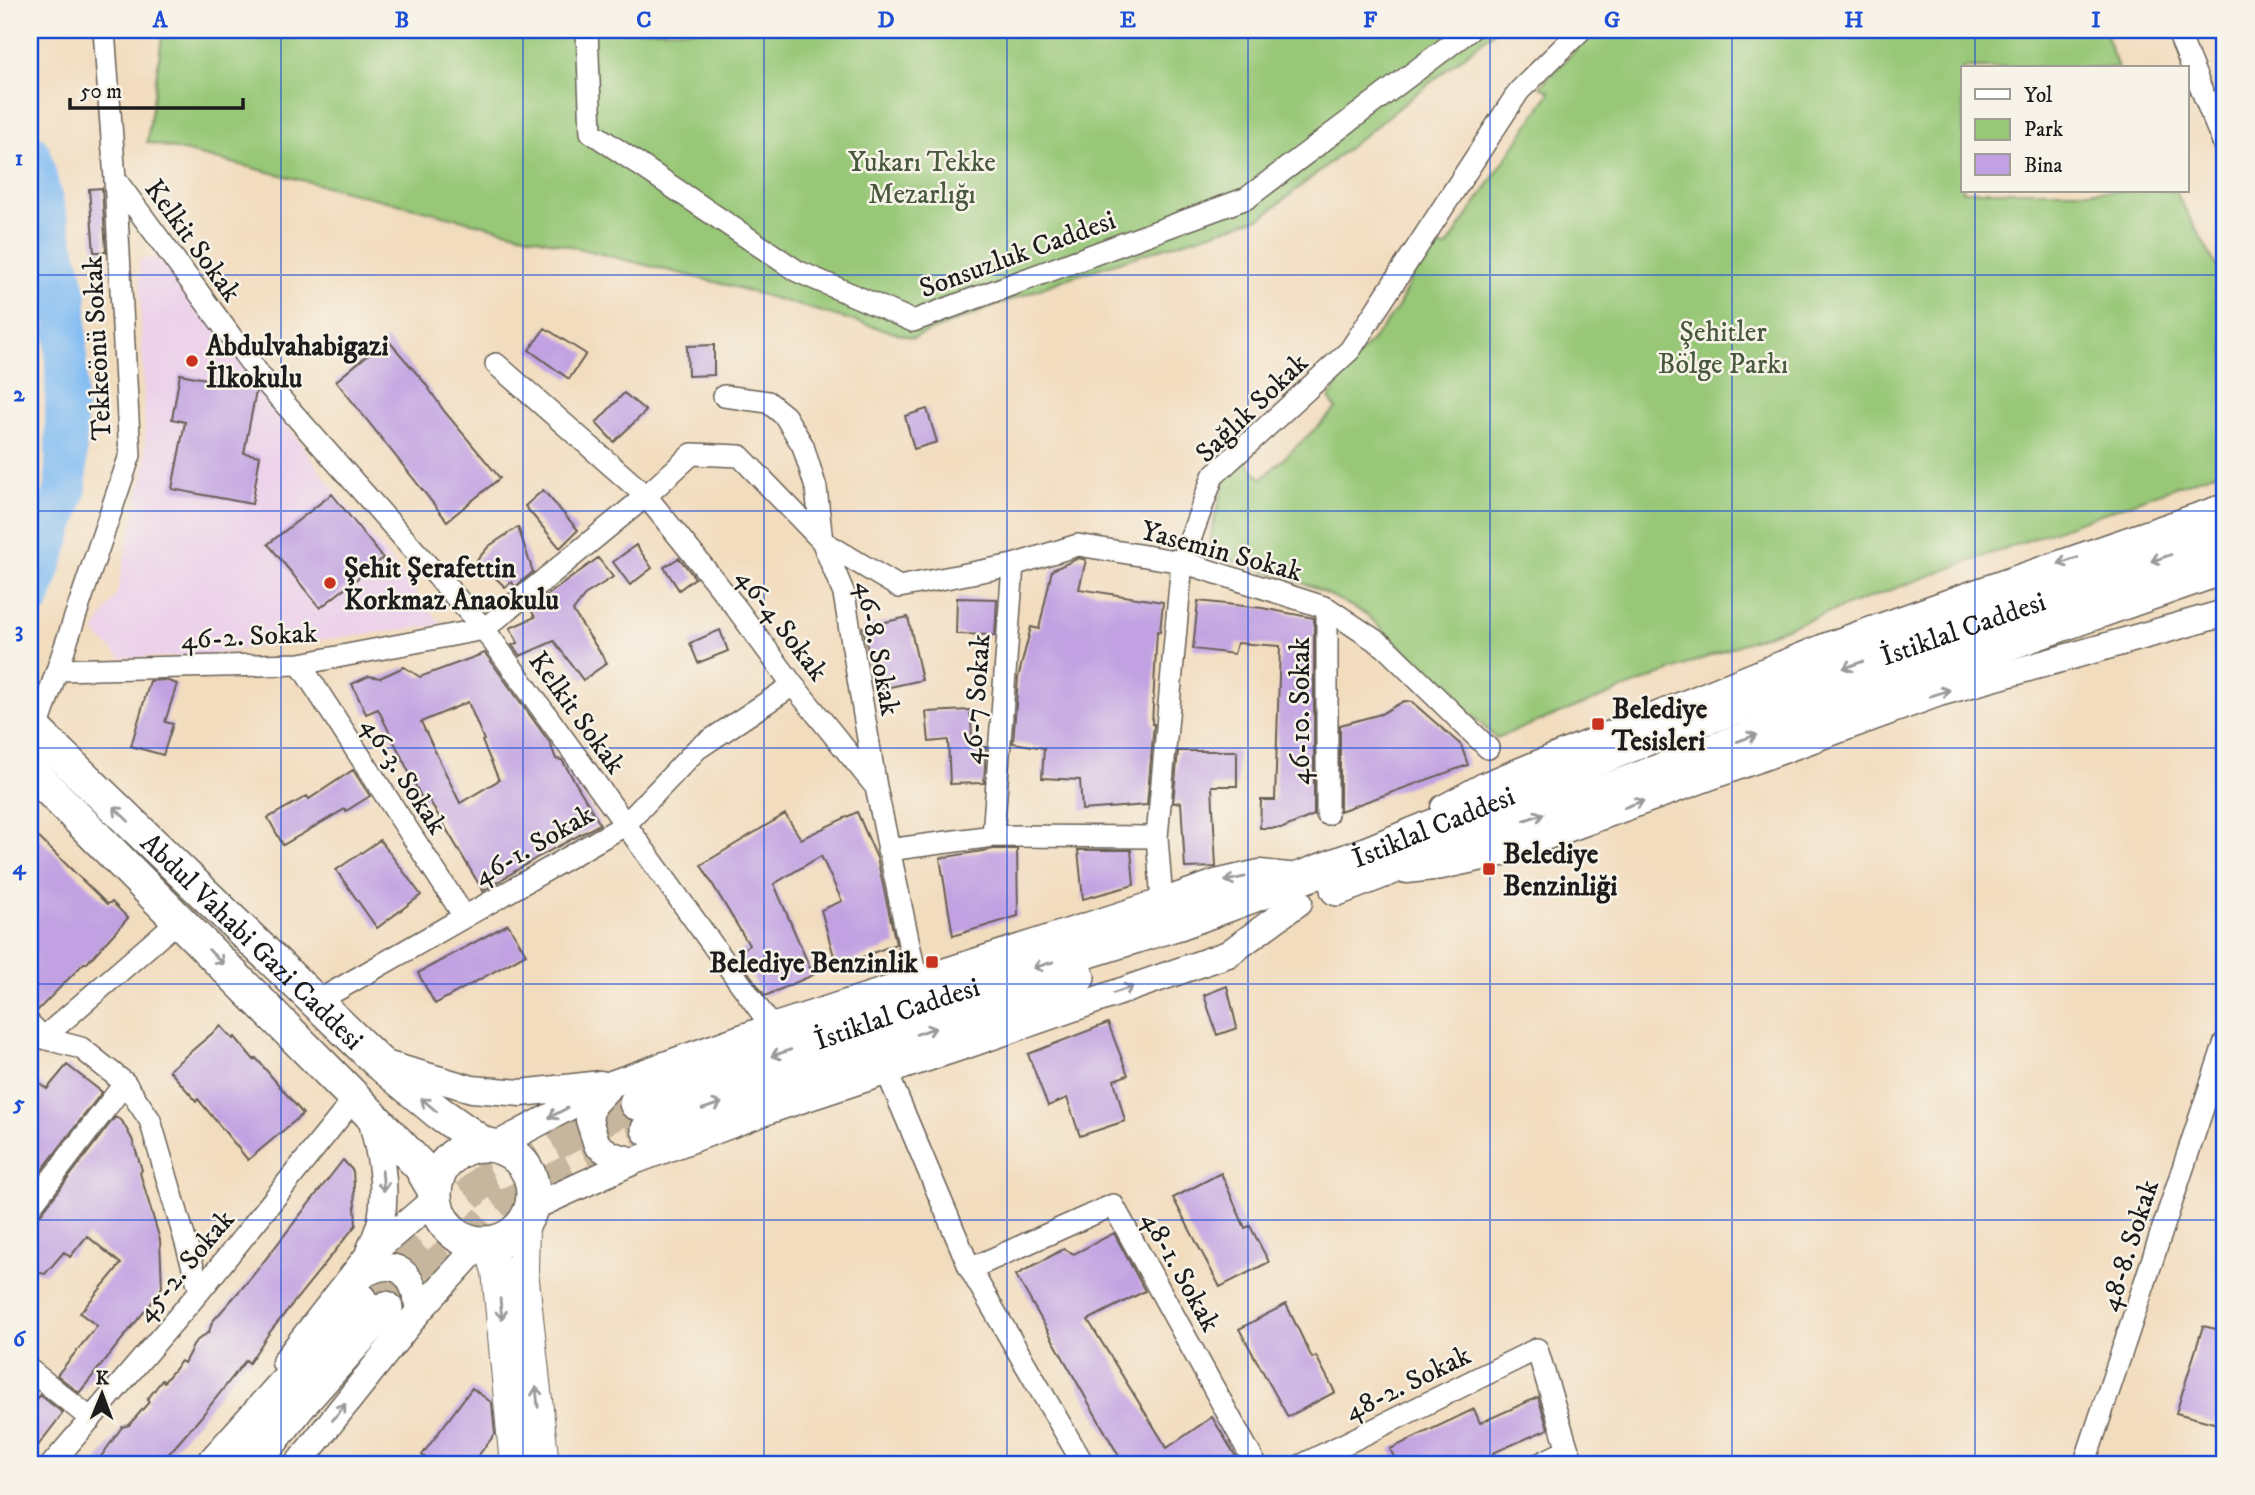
<svg xmlns="http://www.w3.org/2000/svg" width="2255" height="1495" font-family="'IM FELL DW Pica',serif">
<style>
.built{fill:#ecd1ea}
.green{fill:#97c777;stroke:#5a724a;stroke-width:2}
.lines{fill:none;stroke-linecap:round;stroke-linejoin:round}
.river{stroke:#81bcf3;stroke-width:42}
.building{fill:#c1a1e2;fill-rule:evenodd}
.primary-tunnel{stroke:#c7b69e;stroke-width:33;stroke-dasharray:33 17;stroke-linecap:butt}
.minor-casing{stroke:#675f55;stroke-width:24}
.tertiary-casing{stroke:#675f55;stroke-width:29}
.secondary-casing{stroke:#675f55;stroke-width:32}
.primary-casing{stroke:#675f55;stroke-width:36}
.minor{stroke:#fff;stroke-width:21}
.tertiary{stroke:#fff;stroke-width:26}
.secondary{stroke:#fff;stroke-width:30}
.primary{stroke:#fff;stroke-width:33}
.oneway{stroke:#999}
.grid{fill:none;stroke:#1d4ed8;stroke-width:2;stroke-opacity:0.55}
.poi-dot{fill:#c8321e;stroke:#f7f3e8;stroke-width:2.5}
.labels{text-anchor:middle;stroke-width:5;stroke-linejoin:round;paint-order:stroke}
.park-label{font-size:28px;fill:#47583c;stroke:#f7f3e8}
.street-label{font-size:28px;fill:#1c1c1c;stroke:#f7f3e8}
.poi-label{font-size:28px;font-weight:bold;fill:#1c1c1c;stroke:#f7f3e8;text-anchor:start}
.neatline{fill:none;stroke:#1d4ed8;stroke-width:2.5}
.grid-label{font-size:23px;text-anchor:middle;font-weight:bold;fill:#1d4ed8}
</style>
<rect width="100%" height="100%" fill="#f7f3e8"/>
<filter id="ink" filterUnits="userSpaceOnUse"><feTurbulence type="fractalNoise" baseFrequency=".0143" numOctaves="2"/><feDisplacementMap in="SourceGraphic" scale="14" xChannelSelector="R" yChannelSelector="G"/><feConvolveMatrix kernelMatrix="1 2 1 2 8 2 1 2 1" color-interpolation-filters="sRGB"/></filter>
<filter id="wash" filterUnits="userSpaceOnUse"><feTurbulence type="fractalNoise" baseFrequency=".00686" numOctaves="4" result="noise"/><feDisplacementMap in="SourceGraphic" scale="28" xChannelSelector="R" yChannelSelector="G"/><feGaussianBlur stdDeviation="1.57" result="paint"/><feColorMatrix in="noise" values="0 0 0 0 0 0 0 0 0 0 0 0 0 0 0 0 0 1.4 0 .05"/><feComposite in="paint" operator="in"/></filter>
<g filter="url(#wash)">
<rect width="100%" height="100%" fill="#f2dcbe"/>
<path class="built" d="M165 255 329 483 442 625 256 647 205 656 121 658 94 632 117 593 146 462 139 260Z"/>
<path class="green" d="M163 30H1496L1262 217 1068 278 913 338 727 285 147 142Z
M1595 30H2104L2118 68H1963V191H2175L2217 267 2225 264V469L1733 647 1496 738 1366 614 1314 587 1208 552 1216 512 1226 478 1246 462 1262 479 1336 409 1329 398 1349 365 1377 335 1398 307 1428 243 1446 248 1550 92 1540 86Z"/>
<g class="lines">
<path class="river" d="M30 155 66 295V488L30 598"/>
</g>
<g id="blocks">
<path class="building" d="M102 188 106 252H94L89 189Z
M545 328 586 354 569 379 529 350Z
M387 339 425 383 444 411 500 478 447 521 336 381Z
M714 345V375L688 376 687 346Z
M180 374 253 388 256 391 244 453 260 456 252 504 172 489 185 422 172 419Z
M624 393 646 411 614 442 596 423Z
M927 409 937 442 914 449 905 416Z
M543 490 578 530 560 548 525 506Z
M332 494 383 558 320 608 268 544Z
M518 527 533 572 515 587 512 582 505 587 477 560 489 546Z
M636 545 652 568 630 585 613 562Z
M598 558 613 577 586 594 573 611 607 663 583 680 554 641 520 656 512 645 518 643 510 628 535 617 530 608Z
M679 558 695 578 679 590 664 567Z
M1079 558 1086 560 1079 589 1163 602 1160 632 1157 631 1152 724H1154L1147 805 1082 810 1080 780 1042 778 1044 748 1013 743 1018 678 1031 627 1039 629 1052 570Z
M957 598 997 599 995 635 956 634Z
M1198 601 1262 608 1314 618V815L1283 828H1260L1261 800H1275L1280 646 1237 643 1234 654 1193 649Z
M908 617 922 680 876 690 863 627Z
M720 630 728 651 698 663 690 643Z
M485 653 550 743 556 759 562 760 600 824 538 857 483 891 428 798 423 801 378 709 366 714 352 684 369 676 380 678 404 667 420 677ZM468 702 484 740 482 741 499 780 460 803 421 722Z
M165 680 177 684 165 722 173 724 163 755 131 746 150 681Z
M1404 701 1412 702 1461 745 1468 765 1340 811V725L1381 714Z
M970 710 973 747H986L984 783 950 784 948 740 929 742 926 712Z
M1178 751H1237V786H1212L1216 867 1185 868 1181 802 1173 803Z
M353 770 370 796 346 811 345 809 283 845 268 818 307 796 309 799Z
M857 812 877 858 896 944 837 967 821 910 842 901 821 856 774 884 813 975 765 996 746 969 738 953 749 945 701 865 785 814 801 839Z
M30 829 107 904 112 902 128 918 87 963H84L36 1012 30 1011Z
M380 840 421 895 377 928 336 870Z
M994 849H1017L1018 916 953 936 940 858Z
M1078 850H1131L1134 885 1083 899Z
M508 924 526 954 435 1004 418 973Z
M1227 986 1237 1028 1217 1035 1204 995Z
M1108 1023 1128 1075 1114 1080 1125 1121 1080 1136 1067 1098 1048 1106 1028 1054Z
M221 1026 233 1039 235 1037 254 1060 256 1058 303 1114 248 1160 198 1099 196 1101 169 1070Z
M67 1065 102 1092 35 1179 30 1175V1075L47 1089Z
M115 1117 122 1121 132 1139 142 1170 140 1173 160 1240 162 1287 156 1297 79 1393 57 1375 97 1326 80 1313 121 1264 87 1236 70 1257 64 1252 45 1274 36 1272 30 1266V1223L40 1215Z
M343 1160 353 1171 356 1225 269 1333 249 1363 246 1360 201 1417 159 1465H95L122 1427 129 1425 149 1402 147 1400 162 1380 164 1382 181 1361 184 1363 195 1342 209 1332 212 1322 250 1279Z
M1221 1173 1245 1228 1250 1226 1269 1262 1220 1287 1173 1198Z
M1114 1233 1145 1291 1088 1320 1167 1448 1212 1417 1241 1465H1124L1016 1275 1064 1249 1074 1254Z
M1286 1304 1312 1358 1316 1356 1335 1392 1288 1417 1239 1329Z
M2203 1326 2225 1331V1426L2176 1413Z
M472 1388 492 1403 495 1434 471 1465H435L422 1455Z
M40 1395 63 1413 30 1456V1408Z
M1538 1397 1548 1429 1493 1453 1498 1465H1398L1390 1449 1474 1409 1480 1423Z"/>
</g>
</g>
<g filter="url(#ink)">
<use href="#blocks" fill-opacity="0" stroke="#675f55" stroke-width="2"/>
<g class="lines">
<path class="primary-tunnel" d="M360 1300 485 1179 636 1103
M386 1308 504 1206 648 1129"/>
<defs>
<path id="minor" d="M587 30 591 132 797 271 913 321 1247 198 1470 30
M2177 30 2225 147
M115 179 261 377 484 629 772 1027
M496 364 646 496 734 605 793 685 876 787 917 982
M724 396 768 402 785 416 803 446 816 488 822 541 899 587 1013 565 1078 545 1182 562 1327 608 1385 647 1488 748
M1327 608V814
M300 664 464 916
M57 670 300 664 484 629 646 496 692 454 740 456 822 541 844 594 876 787
M36 732 130 455 115 179 104 30
M993 836 1013 565
M888 850 993 836 1157 837
M1162 902 1157 837 1182 562 1213 476 1350 350 1519 91 1581 30
M316 1002 625 825 697 749 793 685
M30 1024 43 1038 81 1048 125 1083 150 1120 200 1291
M33 1038H43L179 920
M886 1070 970 1269 1084 1465
M30 1207 125 1083
M970 1269 1113 1205 1256 1465
M30 1370 91 1419
M51 1465 200 1291 355 1098
M1302 1465 1537 1349 1568 1450 1575 1465
M1537 1465 1568 1450
M2084 1465 2225 1042"/>
<path id="tertiary" d="M1444 808 1486 785 1827 646 1981 591 2225 507
M1407 870 1441 866 1501 853 1939 693 2225 613
M385 1064 472 1089 521 1093 601 1084
M607 1089 592 1105 589 1120 597 1145 612 1155 634 1161
M495 1146 614 1083 772 1027 1162 902 1216 883 1260 873 1298 877
M531 1208 634 1161 770 1110 970 1044 1228 954 1299 902
M369 1252C373 1242 379 1231 381 1220 388 1184 379 1149 370 1114
M352 1282C391 1254 413 1266 419 1311
M285 1362 367 1257 435 1199
M297 1465 419 1311 481 1243"/>
<path id="secondary" d="M524 1223 523 1271 544 1465
M488 1243 497 1271 515 1465"/>
<g id="primary">
<path id="s1" d="M30 725 378 1062 438 1112 485 1145"/>
<path d="M30 770 355 1098 420 1166 434 1190"/>
<path d="M1337 889 1440 849 1543 814 1904 680 2225 567"/>
<path id="s2" d="M636 1103 940 997 1179 923 1368 853 1646 739 2225 536"/>
<path d="M648 1129 1078 977"/>
<circle cx="484" cy="1194" r="49"/>
<path d="M212 1465 360 1300"/>
<path d="M252 1465 302 1402 386 1308"/>
</g>
</defs>
<use href="#minor" class="minor-casing"/>
<use href="#tertiary" class="tertiary-casing"/>
<use href="#secondary" class="secondary-casing"/>
<use href="#primary" class="primary-casing"/>
<use href="#minor" class="minor"/>
<use href="#tertiary" class="tertiary"/>
<use href="#secondary" class="secondary"/>
<use href="#primary" class="primary"/>
</g>
<defs><path id="oneway-shaft" d="M-6 0H5M1.5-3L5.5 0L1.5 3" fill="none" stroke-width="1.6" stroke-linecap="round" stroke-linejoin="round" transform="scale(1.75)"/></defs>
<g class="oneway">
<use href="#oneway-shaft" transform="translate(2161 558) rotate(161)"/>
<use href="#oneway-shaft" transform="translate(2068 561) rotate(161)"/>
<use href="#oneway-shaft" transform="translate(1853 665) rotate(160)"/>
<use href="#oneway-shaft" transform="translate(1940 693) rotate(-18)"/>
<use href="#oneway-shaft" transform="translate(1747 738) rotate(-20)"/>
<use href="#oneway-shaft" transform="translate(1634 804) rotate(-20)"/>
<use href="#oneway-shaft" transform="translate(121 814) rotate(-136)"/>
<use href="#oneway-shaft" transform="translate(1534 817) rotate(-19)"/>
<use href="#oneway-shaft" transform="translate(1235 879) rotate(168)"/>
<use href="#oneway-shaft" transform="translate(216 957) rotate(45)"/>
<use href="#oneway-shaft" transform="translate(1043 965) rotate(163)"/>
<use href="#oneway-shaft" transform="translate(1123 990) rotate(-19)"/>
<use href="#oneway-shaft" transform="translate(926 1031) rotate(-19)"/>
<use href="#oneway-shaft" transform="translate(781 1053) rotate(161)"/>
<use href="#oneway-shaft" transform="translate(429 1105) rotate(-140)"/>
<use href="#oneway-shaft" transform="translate(712 1106) rotate(-19)"/>
<use href="#oneway-shaft" transform="translate(558 1113) rotate(152)"/>
<use href="#oneway-shaft" transform="translate(383 1181) rotate(85)"/>
<use href="#oneway-shaft" transform="translate(501 1309) rotate(85)"/>
<use href="#oneway-shaft" transform="translate(537 1397) rotate(-96)"/>
<use href="#oneway-shaft" transform="translate(339 1412) rotate(-52)"/>
</g>
</g>
<path class="grid" d="M281 30V1465M523 30V1465M764 30V1465M1007 30V1465M1248 30V1465M1490 30V1465M1732 30V1465M1975 30V68M1975 191V1465M30 275H2225M30 511H2225M30 748H2225M30 984H2225M30 1220H2225"/>
<g class="poi-dot">
<circle cx="192" cy="361" r="7"/>
<circle cx="330" cy="583" r="7"/>
<rect x="1591" y="717" width="14" height="14" rx="3.5"/>
<rect x="1482" y="862" width="14" height="14" rx="3.5"/>
<rect x="925" y="955" width="14" height="14" rx="3.5"/>
</g>
<g class="labels">
<g class="park-label">
<text x="922" y="171">Yukarı Tekke<tspan x="922" dy="32">Mezarlığı</tspan></text>
<text x="1723" y="341">Şehitler<tspan x="1723" dy="32">Bölge Parkı</tspan></text>
</g>
<g class="street-label">
<text transform="translate(194 240) rotate(54)" y="10">Kelkit Sokak</text>
<text transform="translate(1017 253) rotate(-20)" y="10">Sonsuzluk Caddesi</text>
<text transform="translate(96 348) rotate(-93)" y="10">Tekkeönü Sokak</text>
<text transform="translate(1251 407) rotate(-44)" y="10">Sağlık Sokak</text>
<text transform="translate(1222 550) rotate(15)" y="10">Yasemin Sokak</text>
<text transform="translate(783 624) rotate(53)" y="10">46-4 Sokak</text>
<text dy="10" stroke="none"><textPath href="#s2" startOffset="1410">İstiklal Caddesi</textPath></text>
<text transform="translate(249 635) rotate(-3)" y="10">46-2. Sokak</text>
<text transform="translate(879 648) rotate(79)" y="10">46-8. Sokak</text>
<text transform="translate(975 699) rotate(-86)" y="10">46-7 Sokak</text>
<text transform="translate(1299 711) rotate(-90)" y="10">46-10. Sokak</text>
<text transform="translate(578 712) rotate(54)" y="10">Kelkit Sokak</text>
<text transform="translate(405 775) rotate(57)" y="10">46-3. Sokak</text>
<text dy="10" stroke="none"><textPath href="#s2" startOffset="844">İstiklal Caddesi</textPath></text>
<text transform="translate(533 844) rotate(-30)" y="10">46-1. Sokak</text>
<text dy="10" stroke="none"><textPath href="#s1" startOffset="310">Abdul Vahabi Gazi Caddesi</textPath></text>
<text dy="10" stroke="none"><textPath href="#s2" startOffset="276">İstiklal Caddesi</textPath></text>
<text transform="translate(2128 1245) rotate(-72)" y="10">48-8. Sokak</text>
<text transform="translate(184 1265) rotate(-50)" y="10">45-2. Sokak</text>
<text transform="translate(1182 1271) rotate(61)" y="10">48-1. Sokak</text>
<text transform="translate(1407 1382) rotate(-26)" y="10">48-2. Sokak</text>
</g>
<g class="poi-label">
<text x="206" y="355">Abdulvahabigazi<tspan x="206" dy="32">İlkokulu</tspan></text>
<text x="344" y="577">Şehit Şerafettin<tspan x="344" dy="32">Korkmaz Anaokulu</tspan></text>
<text x="1612" y="718">Belediye<tspan x="1612" dy="32">Tesisleri</tspan></text>
<text x="1503" y="863">Belediye<tspan x="1503" dy="32">Benzinliği</tspan></text>
<text x="918" y="972" text-anchor="end">Belediye Benzinlik</text>
</g>
</g>
<rect width="2255" height="1495" fill="none" stroke="#f7f3e8" stroke-width="77"/>
<rect x="1961" y="66" width="228" height="126" fill="#f7f3e8" stroke="#9f9d96" stroke-width="2"/>
<rect x="1975" y="89" width="35" height="10" fill="#ffffff" stroke="#9f9d96" stroke-width="2"/>
<text x="2024" y="102" font-size="21" fill="#1c1c1c">Yol</text>
<rect x="1975" y="119" width="35" height="21" fill="#97c777" stroke="#9f9d96" stroke-width="2"/>
<text x="2024" y="136" font-size="21" fill="#1c1c1c">Park</text>
<rect x="1975" y="154" width="35" height="21" fill="#c1a1e2" stroke="#9f9d96" stroke-width="2"/>
<text x="2024" y="172" font-size="21" fill="#1c1c1c">Bina</text>
<g transform="translate(102 1394) rotate(1)" stroke="#f7f3e8" stroke-width="5" paint-order="stroke">
<path d="M0-5L12 26L0 18L-12 26Z" fill="#1c1c1c"/>
<text y="-10" font-size="19" font-weight="bold" text-anchor="middle" fill="#1c1c1c">K</text>
</g>
<path d="M70 98v10h173v-10" fill="none" stroke="#1c1c1c" stroke-width="3.5"/>
<text x="80" y="98" font-size="21" fill="#1c1c1c" stroke="#f7f3e8" stroke-width="5" paint-order="stroke">50 m</text>
<rect x="38" y="38" width="2178" height="1418" class="neatline"/>
<g class="grid-label">
<text x="160" y="27">A</text>
<text x="402" y="27">B</text>
<text x="644" y="27">C</text>
<text x="886" y="27">D</text>
<text x="1128" y="27">E</text>
<text x="1370" y="27">F</text>
<text x="1612" y="27">G</text>
<text x="1854" y="27">H</text>
<text x="2096" y="27">I</text>
<text x="19" y="165">1</text>
<text x="19" y="401">2</text>
<text x="19" y="637">3</text>
<text x="19" y="874">4</text>
<text x="19" y="1110">5</text>
<text x="19" y="1346">6</text>
</g>
</svg>
